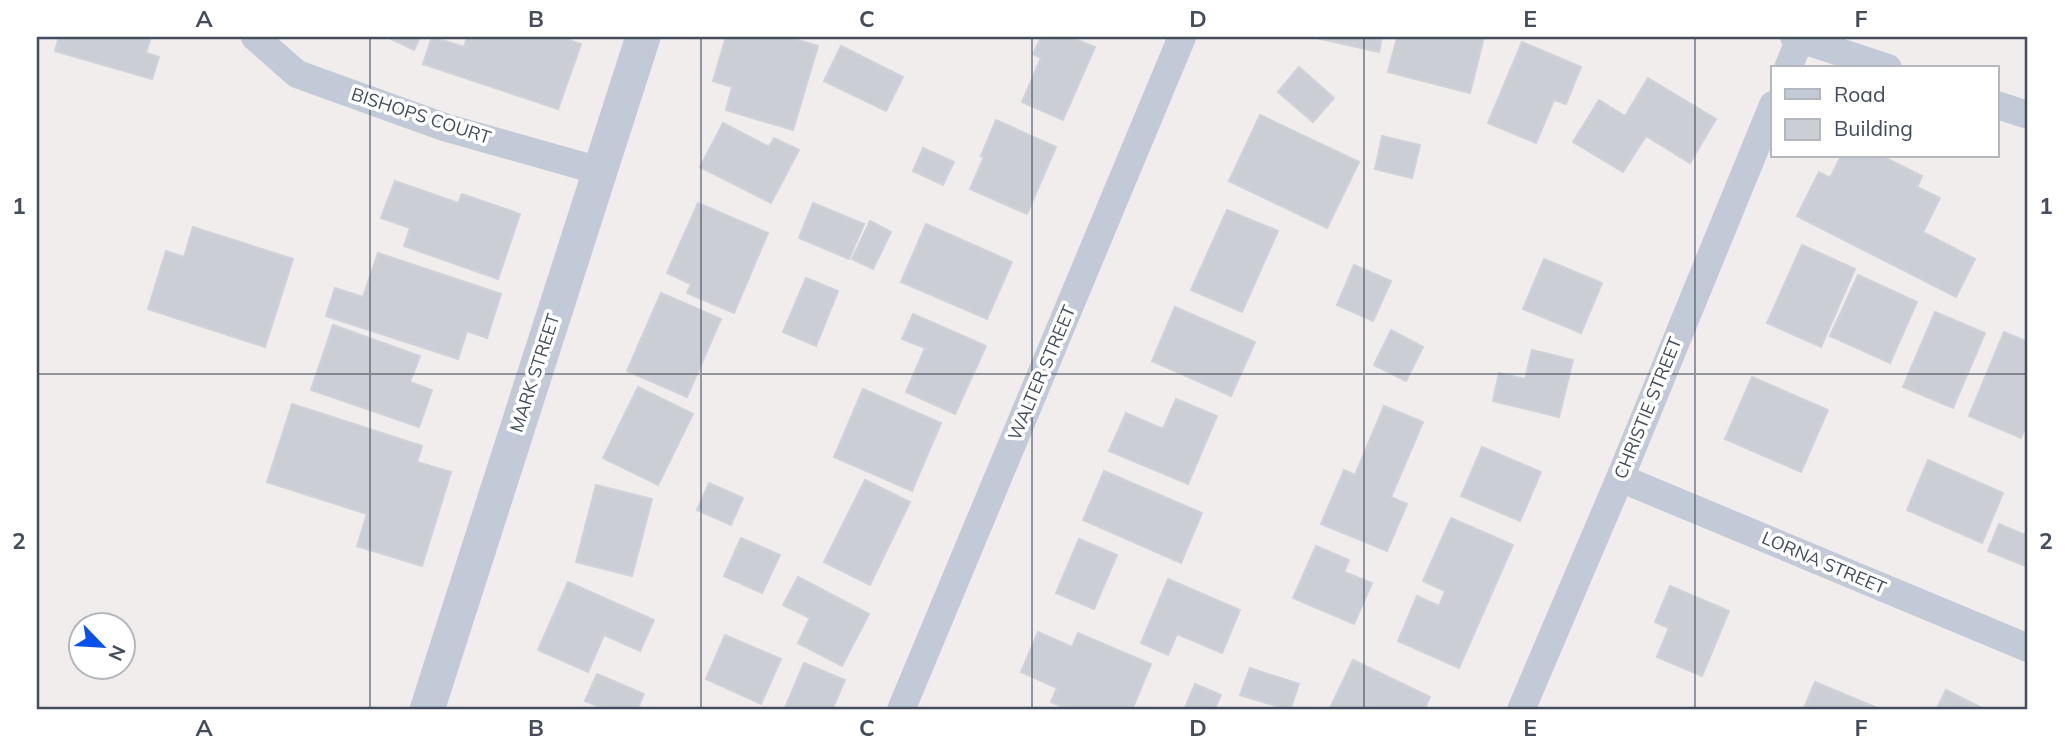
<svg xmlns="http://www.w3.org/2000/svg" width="2065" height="747" font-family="Mulish,sans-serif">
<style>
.building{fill:#cbced5;stroke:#d0d2d9;stroke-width:2}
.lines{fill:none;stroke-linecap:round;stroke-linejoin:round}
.minor{stroke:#c1cad6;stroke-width:28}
.tertiary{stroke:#c1cad6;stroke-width:35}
.grid{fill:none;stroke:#434d5c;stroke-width:2;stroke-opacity:0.55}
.labels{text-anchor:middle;stroke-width:7;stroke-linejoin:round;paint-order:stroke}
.street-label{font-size:18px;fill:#434d5c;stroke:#fff}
.neatline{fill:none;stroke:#434d5c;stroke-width:2.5}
.grid-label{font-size:23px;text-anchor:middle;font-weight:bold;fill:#434d5c}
</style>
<rect width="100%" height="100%" fill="#f0edec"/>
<path class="building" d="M59 37H151L146 53 159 57 152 79 55 51Z
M387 37H420L414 50Z
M432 37 464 47 467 37H561L581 44 558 109 423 64Z
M726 37H788L818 46 793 130 726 110 732 87 713 81Z
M1041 37H1070L1095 47 1063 120 1022 102 1041 58 1033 54Z
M1312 37H1382L1379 52Z
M1397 37H1484L1470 93 1388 72Z
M1522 42 1581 67 1566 104 1554 100 1536 143 1488 123Z
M841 46 903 77 886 111 824 81Z
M1299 67 1334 98 1313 122 1278 92Z
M1648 78 1716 119 1690 163 1646 136 1623 172 1573 142 1599 100 1625 116Z
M1260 115 1359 162 1327 228 1229 181Z
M996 120 1056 147 1027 214 970 189 984 157 981 156Z
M723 123 769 147 774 138 799 150 771 203 700 167Z
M1382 136 1420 145 1412 178 1375 169Z
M923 148 954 162 943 185 913 171Z
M1841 156H1882L1922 176 1917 187 1940 198 1923 232 1975 259 1956 297 1797 216 1819 172 1830 178Z
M395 181 458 203 462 194 520 214 498 279 404 246 410 228 381 218Z
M698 203 768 233 734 313 687 293 691 284 667 273Z
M813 203 864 224 849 259 799 238Z
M1227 210 1278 231 1242 312 1191 290Z
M870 221 891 232 873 269 852 259Z
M926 224 1012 262 987 319 901 282Z
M193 227 293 259 265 347 148 309 166 251 184 257Z
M1802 245 1855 269 1821 347 1767 323Z
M378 253 501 294 487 338 467 331 458 359 326 316 335 288 363 297Z
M1544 259 1602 283 1581 333 1523 309Z
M1354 265 1391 281 1373 321 1337 305Z
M1858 275 1917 302 1890 363 1830 336Z
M806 278 838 291 816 346 783 332Z
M661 293 721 319 687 397 627 371Z
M1175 307 1255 342 1231 396 1152 361Z
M1935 312 1985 333 1953 408 1903 387Z
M913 314 986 346 955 414 906 392 925 348 902 339Z
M333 325 420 356 410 382 432 390 419 427 311 390Z
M1391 330 1423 347 1406 381 1374 365Z
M2004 332 2028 342V422L2021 438 1969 416Z
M1532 350 1573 360 1559 417 1493 401 1499 373 1525 379Z
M1752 377 1828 410 1801 472 1725 439Z
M638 387 693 414 658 485 603 458Z
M863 389 941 423 912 491 834 457Z
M1176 399 1217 416 1188 484 1109 451 1126 413 1163 429Z
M292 404 422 446 417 462 451 472 422 566 357 546 367 514 267 482Z
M1384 406 1423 422 1391 497 1407 504 1387 551 1321 524 1344 470 1355 475Z
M1482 447 1541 472 1520 521 1461 496Z
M1928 460 2003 493 1982 543 1907 510Z
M1104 471 1202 513 1181 563 1083 520Z
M865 480 910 502 870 585 824 562Z
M709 483 743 498 731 525 697 510Z
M596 485 652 499 632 576 576 562Z
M1451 518 1513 545 1459 668 1398 641 1417 596 1439 606 1445 591 1423 581Z
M1999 524 2025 535 2028 526V567L1988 551Z
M741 538 780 555 762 593 724 576Z
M1079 539 1117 555 1094 609 1056 593Z
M1316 546 1349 560 1344 572 1372 583 1354 624 1293 598Z
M798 577 869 614 842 666 798 643 810 618 783 605Z
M1168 579 1240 610 1222 653 1177 634 1168 655 1141 643Z
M568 582 654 620 640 651 604 635 588 672 538 650Z
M1670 586 1729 611 1702 676 1657 657 1669 628 1655 622Z
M1038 632 1072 647 1078 633 1151 664 1132 710H1070L1051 702 1057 688 1021 672Z
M725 635 781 659 761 704 706 679Z
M1353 660 1430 697 1424 710H1329Z
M804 663 845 680 832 710H784Z
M1250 668 1299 684 1290 710 1240 695Z
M597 674 644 694 637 710H607L585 701Z
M1815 682 1880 709 1879 710H1803Z
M1195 684 1221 695 1214 710H1184Z
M1946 690 1984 709V710H1936Z"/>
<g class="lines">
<path class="minor" d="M255 37 297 74 444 127 600 171
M1794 37 1888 68
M1788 68 1800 39
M1997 105 2028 115
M1620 478 2028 648
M901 710 1182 37
M1521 710 1620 478 1773 105"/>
<path class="tertiary" d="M427 710 643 37"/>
</g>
<path class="grid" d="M370 37V710M701 37V710M1032 37V710M1364 37V710M1695 37V710M37 374H2028"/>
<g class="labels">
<g class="street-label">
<text transform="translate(421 116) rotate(18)" y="6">BISHOPS COURT</text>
<text transform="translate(535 373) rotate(-72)" y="6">MARK STREET</text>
<text transform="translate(1042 373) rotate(-67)" y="6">WALTER STREET</text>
<text transform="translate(1648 408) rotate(-68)" y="6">CHRISTIE STREET</text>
<text transform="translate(1824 563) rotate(23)" y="6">LORNA STREET</text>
</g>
</g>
<rect width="2065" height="747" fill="none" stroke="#ffffff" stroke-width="77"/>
<rect x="1771" y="66" width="228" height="91" fill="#ffffff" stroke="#b4b8be" stroke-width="2"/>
<rect x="1785" y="89" width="35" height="10" fill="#c1cad6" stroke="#b4b8be" stroke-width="2"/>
<text x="1834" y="102" font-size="21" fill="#434d5c">Road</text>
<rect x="1785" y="119" width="35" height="21" fill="#cbced5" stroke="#b4b8be" stroke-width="2"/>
<text x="1834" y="136" font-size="21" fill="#434d5c">Building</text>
<g transform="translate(102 646) rotate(115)"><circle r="33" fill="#ffffff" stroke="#b4b8be" stroke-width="2"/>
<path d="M0-5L12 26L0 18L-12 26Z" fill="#0650f0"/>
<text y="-10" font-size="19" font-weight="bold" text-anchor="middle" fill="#434d5c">N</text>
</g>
<rect x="38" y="38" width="1988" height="670" class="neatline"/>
<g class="grid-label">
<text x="204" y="27">A</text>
<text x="536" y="27">B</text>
<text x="867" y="27">C</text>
<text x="1198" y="27">D</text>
<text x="1530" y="27">E</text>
<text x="1861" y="27">F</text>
<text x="19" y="214">1</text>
<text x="2046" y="214">1</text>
<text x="19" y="549">2</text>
<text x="2046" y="549">2</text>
<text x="204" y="736">A</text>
<text x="536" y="736">B</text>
<text x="867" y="736">C</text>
<text x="1198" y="736">D</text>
<text x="1530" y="736">E</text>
<text x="1861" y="736">F</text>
</g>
</svg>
